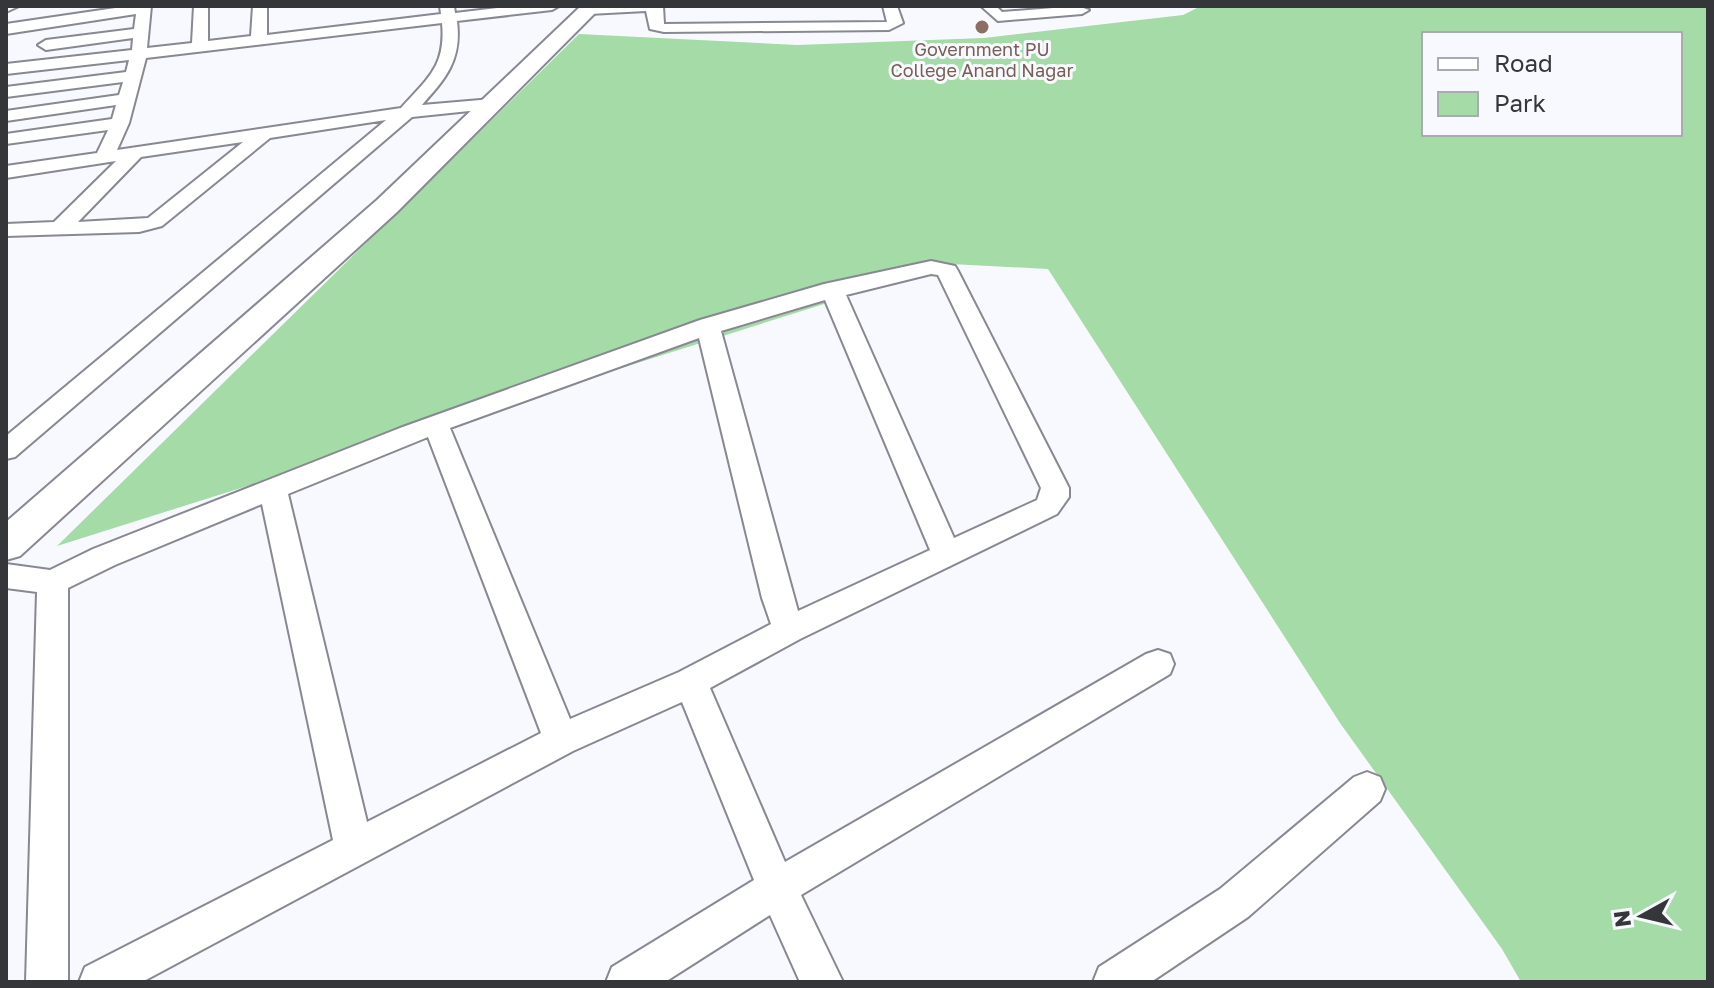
<svg xmlns="http://www.w3.org/2000/svg" width="1714" height="988" font-family="'Golos Text',sans-serif">
<style>
.green{fill:#a5dba6;fill-rule:evenodd}
.lines{fill:none;stroke-linecap:round;stroke-linejoin:round}
.street-casing{stroke:#878891;stroke-width:4}
.secondary-casing{stroke:#878891;stroke-width:4}
.street{fill:#fff;fill-rule:evenodd}
.secondary{fill:#fff;fill-rule:evenodd}
.education-dot{fill:#8d6e63;stroke:#f8f9ff;stroke-width:3}
.labels{text-anchor:middle;stroke-width:6;stroke-linejoin:round;paint-order:stroke}
.far-education-label{font-size:18px;fill:#785e54;stroke:#f8f9ff}
</style>
<rect width="100%" height="100%" fill="#f8f9ff"/>
<path class="green" d="M1201 6H1708V982H1521L1502 949 1340 723 1048 269 951 264 57 546 579 34 797 45 984 38 1183 15ZM1424 34H1680V134H1424Z"/>
<g class="lines">
<defs>
<path id="street" d="M6 6H19L6 12Z
M129 6H151L147 48 192 43 194 6H208V41L251 36 253 6H267V35L441 14 440 6H454L455 13 515 6H559L552 10 457 21C462 60 446 78 422 105L492 99 498 100V108L412 117 15 457 6 459V436L386 120 270 138 162 226 139 232 6 236V224L54 222 116 161 6 178V166L97 153 108 130 6 144V134L112 119 116 105 6 121V111L119 95 123 82 6 97V87L126 72 129 60 6 74V64L132 50 133 38 46 50 38 45 46 40 134 29 136 14 6 34V24ZM442 23C446 66 428 78 401 108L117 150 129 123 146 58ZM243 142 148 218 78 222 141 157Z
M663 6 664 24 887 22 883 6H897L903 23 889 30 664 32 650 29 646 11 589 14 582 10 588 6Z
M981 6H996L1002 12 1078 6 1089 10 1082 14 998 21Z
M931 261 955 266 958 271 1069 488V497L1057 514 800 639 710 688 785 862 1146 654 1158 650 1170 654 1174 664 1170 674 801 895 843 982H800L770 915 665 982H606L612 967 754 880 682 702 573 751 142 982H79L85 967 333 840 262 504 115 565 68 588V982H26L37 592 6 588V564L50 570 93 549 400 428 700 320 824 284ZM931 274 938 275 1041 488 1037 500 954 538 846 295ZM825 300 930 550 798 611 721 331ZM699 338 762 598 771 624 679 672 570 719 450 428ZM428 437 541 733 367 822 288 494Z
M1367 772 1380 777 1385 789 1380 801 1248 917 1151 982H1093L1099 967 1220 889 1354 777Z"/>
<path id="secondary" d="M581 6H602L397 212 20 556 6 560V522L377 200Z"/>
</defs>
<use href="#street" class="street-casing"/>
<use href="#secondary" class="secondary-casing"/>
<use href="#street" class="street"/>
<use href="#secondary" class="secondary"/>
</g>
<circle class="education-dot" cx="982" cy="27" r="8"/>
<g class="labels">
<g class="far-education-label">
<text x="982" y="56">Government PU<tspan x="982" dy="21">College Anand Nagar</tspan></text>
</g>
</g>
<rect width="1714" height="988" fill="none" stroke="#35363a" stroke-width="16"/>
<rect x="1422" y="32" width="260" height="104" fill="#f8f9ff" stroke="#aaabb0" stroke-width="2"/>
<rect x="1438" y="58" width="40" height="12" fill="#ffffff" stroke="#aaabb0" stroke-width="2"/>
<text x="1494" y="72" font-size="24" fill="#35363a">Road</text>
<rect x="1438" y="92" width="40" height="24" fill="#a5dba6" stroke="#aaabb0" stroke-width="2"/>
<text x="1494" y="112" font-size="24" fill="#35363a">Park</text>
<g transform="translate(1642 916) rotate(262)" stroke="#f8f9ff" stroke-width="6" paint-order="stroke">
<path d="M0-6L14 30L0 20L-14 30Z" fill="#35363a"/>
<text y="-12" font-size="22" font-weight="bold" text-anchor="middle" fill="#35363a">N</text>
</g>
</svg>
